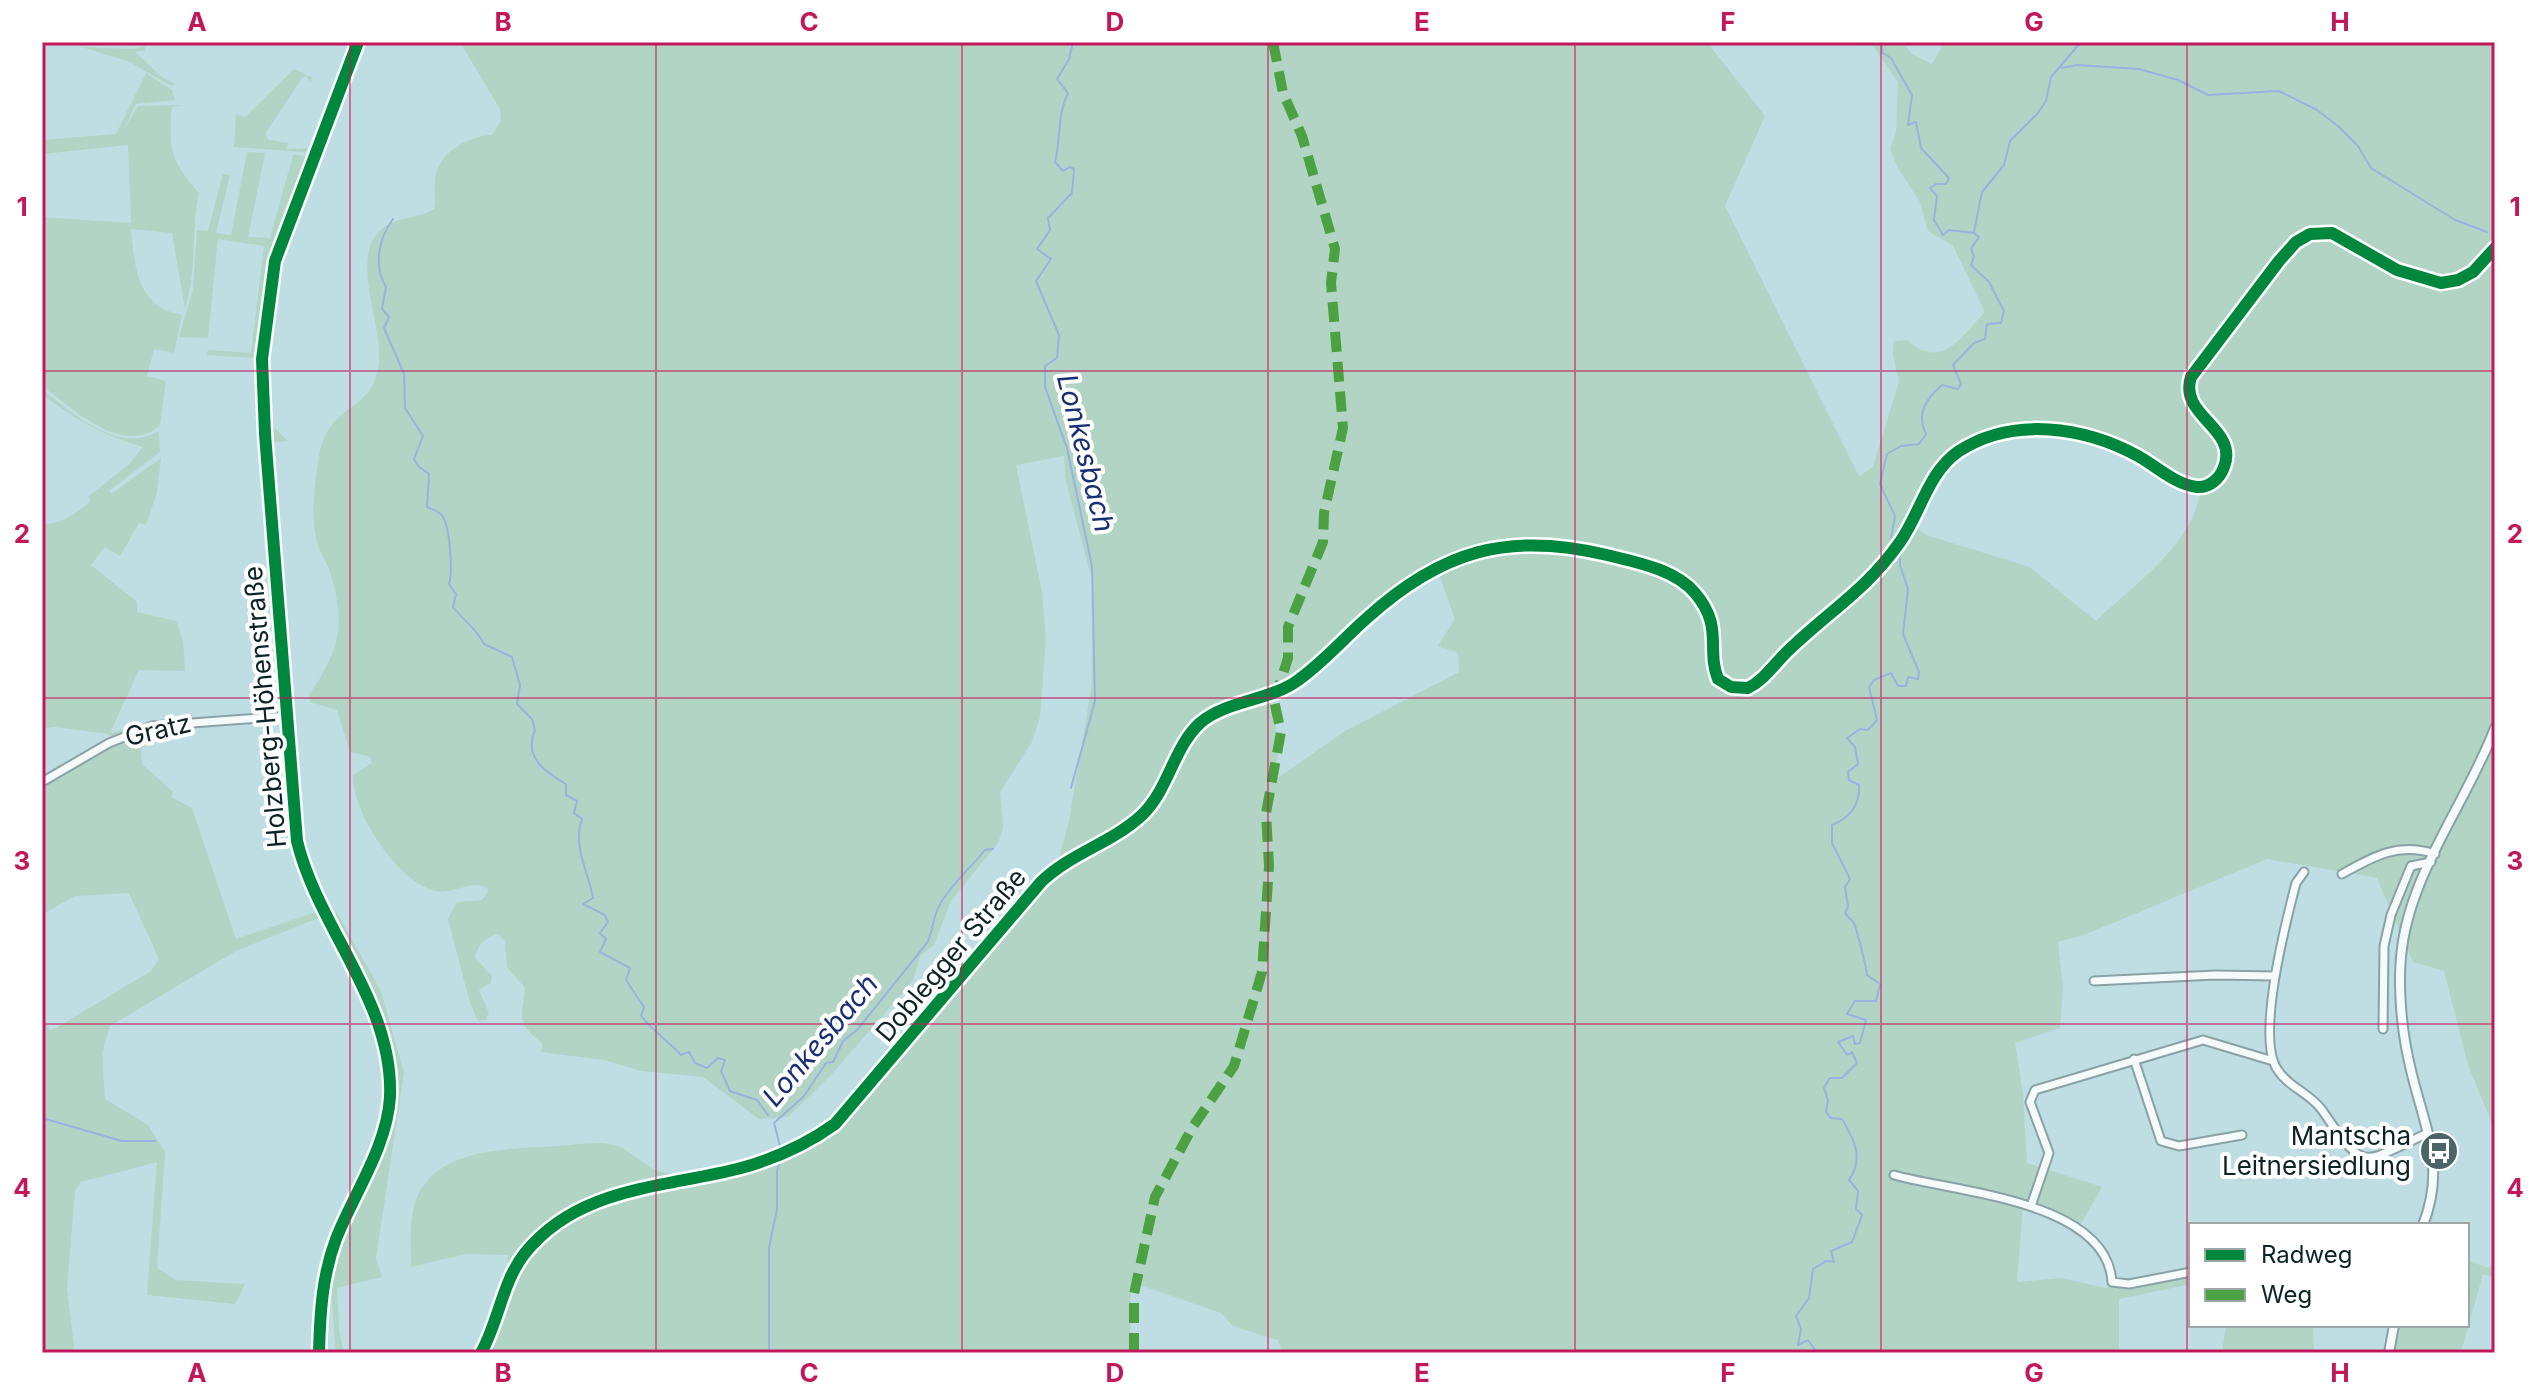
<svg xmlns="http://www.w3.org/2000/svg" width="2537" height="1395" font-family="Inter,sans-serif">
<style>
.green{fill:#b2d4c4;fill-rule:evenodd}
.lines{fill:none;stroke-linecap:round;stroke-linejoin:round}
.stream{stroke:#98b3e0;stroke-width:2}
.minor-casing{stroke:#89a2a5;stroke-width:11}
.tertiary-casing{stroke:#89a2a5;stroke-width:12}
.minor{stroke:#f5fafb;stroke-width:7}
.tertiary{stroke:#f5fafb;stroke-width:8}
.quiet{stroke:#4ca242;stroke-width:10;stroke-dasharray:20 10;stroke-linecap:butt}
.cycleway-casing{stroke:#fff;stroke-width:17}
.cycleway{stroke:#00873e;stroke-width:12}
.grid{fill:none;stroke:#c2185b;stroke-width:2;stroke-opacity:0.55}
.labels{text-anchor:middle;stroke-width:8;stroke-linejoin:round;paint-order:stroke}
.street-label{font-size:26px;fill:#0b2326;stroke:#fff}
.poi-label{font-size:26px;fill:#0b2326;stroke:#fff;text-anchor:end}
.water-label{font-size:28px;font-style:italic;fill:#182e76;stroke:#fff}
.neatline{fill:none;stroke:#c2185b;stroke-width:3}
.grid-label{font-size:26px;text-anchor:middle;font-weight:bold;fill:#c2185b}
</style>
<rect width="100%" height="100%" fill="#bedee3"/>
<path class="green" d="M460 42H1707L1765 116 1725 206 1859 476 1873 467 1899 381 1893 355 1894 341 1907 340C1942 371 1960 338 1985 312L1953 246 1928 231 1919 200 1899 170 1890 149 1896 132 1898 82 1870 42H1902L1912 54 1932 64 1944 42H2495V1131L2468 1065 2444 971 2413 962 2377 878 2267 859 2084 935 2058 942 2063 988 2060 1028 2015 1043 2023 1094 2027 1163 2102 1187 2077 1231 2023 1206 2017 1282 2062 1278 2105 1288 2191 1275V1284L2119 1299V1353H1284L1277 1340 1233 1326 1221 1313 1131 1282 1130 1339 1135 1353H483L506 1307 508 1255 466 1254 411 1267C411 1242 408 1211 421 1189 447 1147 513 1149 556 1146 574 1145 594 1141 611 1144 636 1150 645 1172 670 1173L671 1178 737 1166 756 1158 761 1166C792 1160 825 1138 849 1117L1022 907 1055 873 1069 821 1092 684V580L1066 482 1064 456 1016 465 1042 592 1046 640 1040 717 1032 742 1000 792 1003 828 998 843 951 901 934 945 920 956 913 981 831 1075 788 1117 759 1119 703 1077 641 1071 604 1060 541 1052 543 1044C515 1021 522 1020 525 988L507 967 505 941 498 934C484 938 478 944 475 958L492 976 491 983 479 990 489 1013 486 1020 478 1021 470 1003 448 919 457 902 482 900 489 890C474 877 452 896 435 891 397 881 352 812 353 775L372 763 370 757 350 752 337 710 310 702 309 695C339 652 346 626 331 575 328 564 320 553 317 542 310 516 315 482 319 456 328 403 369 414 378 369 387 331 346 256 383 228 399 216 418 219 434 209 436 199 434 188 435 178 439 152 468 136 492 135L501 121 500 109ZM2038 424 2110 436 2201 484C2198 542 2135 583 2096 621L2030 567 1926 535 1914 525 1904 540 1900 532C1938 461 1952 431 2038 424ZM1434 561 1455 619 1438 646 1458 653 1459 672 1345 731 1269 784 1278 756 1275 717 1268 692 1298 676 1356 620Z
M145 46V50L135 52 162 77 176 84 171 86 130 62 82 47 134 49Z
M294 69 312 78 311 82 306 76 302 78 265 134 269 140 288 143 287 149 313 148 304 152 234 147 236 114 245 117Z
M146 73 172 90 175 100 136 104 122 132 138 106 182 105 172 107C168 149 171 161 199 193 191 231 197 270 185 309L172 233 131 229C135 269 137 307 182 315L174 353 154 349 147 376 166 381 160 425C124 459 71 407 42 386V217L131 223 128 145 42 154V140L116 134Z
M247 152 265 153 248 237 270 238 293 155 304 156 308 161 269 272 258 355 252 358 207 355 208 350 251 353 264 246 218 239 208 338 179 337 193 289 197 230 208 231 223 174 230 175 216 233 231 235Z
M277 266 270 335 269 407 274 427 288 441 268 443 265 359Z
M42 389C73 414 118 455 159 431L160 452 109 491 111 494 161 458 157 492 146 525 139 523 120 556 105 547 91 565 137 602V612L176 621 183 641 185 671 139 670 110 733 151 721H169L112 739 109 734 54 727 42 729V525C63 523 76 514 91 500L88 497 130 463 143 447C104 436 74 419 42 394Z
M170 725 172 735 141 748 142 764 173 792 171 797 192 808 236 939 319 911C352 978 402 1051 380 1130 372 1161 354 1191 341 1220 345 1187 367 1160 376 1128 397 1054 351 981 318 918L236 951 110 1026 102 1053 105 1099 148 1125 165 1152 157 1268 176 1280 245 1284 235 1304 147 1295 157 1162 81 1182 75 1190 67 1289 75 1353H42V1016L50 1030 56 1028 151 971 159 959 129 893 76 896 42 914V784L110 745Z
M337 913 381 991 404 1073 376 1258 382 1277 337 1288 339 1330 344 1353H336L331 1290 326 1288 336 1249 393 1096C392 1032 354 972 328 915Z
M2467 1260 2488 1268 2495 1263V1278L2483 1274 2461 1353H2392L2397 1325H2467Z
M2226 1325H2313L2314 1353H2222Z"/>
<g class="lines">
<path class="stream" d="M1881 42 1883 53 1891 58 1912 95 1908 125 1916 122 1921 148 1949 178 1946 184H1936L1930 188 1937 196 1934 220 1943 235 1949 230 1974 233 1979 237 1971 249 1974 256 1971 265 1989 282 2004 311 2001 323 1987 324 1985 339 1974 343 1953 365 1961 384 1958 389 1942 385C1926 399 1916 413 1926 434L1919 444 1901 446 1887 454 1880 484 1895 516 1891 538
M2062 68 2077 65 2139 69 2178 80 2208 95 2279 91 2317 110 2338 126 2358 146 2371 168 2455 220 2487 232
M393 219C379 238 373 266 386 287L382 309 389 317 384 328 404 374 405 408 423 436 414 459 418 466 429 474 427 507C433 510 440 511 443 517 450 528 453 572 449 584L456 594 453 607C464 621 477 629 484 644L512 657 520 685 517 704 532 719 535 730C523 757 545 772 566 784V795L577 801 574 813 582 819C572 846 589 873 593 898L583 904 605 915 608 922 600 933 606 939 600 952 630 968 626 980 644 1007 641 1016C652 1030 668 1041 681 1055L689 1052 695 1063 707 1068 718 1058 725 1060 721 1071 730 1091 757 1100 768 1115
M1974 232 1982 192 2004 165 2010 141 2038 113 2046 101 2051 77 2081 42
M1071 788 1095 701 1092 566 1067 448 1045 387V366L1057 358 1059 335 1036 281 1051 259 1037 249 1050 230 1048 218 1072 193 1074 169 1070 167 1063 171 1055 162C1061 138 1057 115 1068 93L1057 79 1069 59 1073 42
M42 1118 122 1141H155
M780 1146 774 1123 804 1096 826 1063 833 1062 843 1041 857 1030 927 943C933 931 933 917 939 906 950 885 970 869 985 850L993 849
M769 1353V1248L777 1209V1170L781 1159
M1807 1353 1815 1350 1808 1340 1798 1345 1801 1329 1796 1316 1809 1298 1813 1269 1826 1261 1834 1262 1831 1251 1852 1242 1862 1215 1856 1209 1858 1191 1849 1180C1864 1158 1855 1141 1842 1119L1831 1118 1826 1112 1828 1100 1824 1088 1830 1078H1842L1857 1063 1852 1052 1847 1055 1838 1042 1853 1036 1855 1044 1860 1043 1866 1020 1847 1014 1855 1001H1876L1880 984 1867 975C1867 969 1856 927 1854 923 1851 919 1847 917 1845 913L1848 906 1845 887 1850 879 1832 843V825C1850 818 1860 805 1859 785L1849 780 1848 772 1858 764 1855 747 1847 738 1860 729 1868 730 1877 720 1869 687 1874 680 1891 673 1898 686H1906L1908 677 1918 679 1919 672 1903 634 1908 589 1900 565V552"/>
<defs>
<path id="minor" d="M42 782 109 743 152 726 286 716
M2304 872 2296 883C2286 921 2256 1036 2277 1069 2288 1087 2310 1093 2322 1110 2366 1174 2360 1164 2428 1133
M2342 874C2374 856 2398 842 2435 854
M2094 981 2215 975 2274 976
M2383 1029 2384 946 2391 915 2411 866 2431 862
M2134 1059 2161 1141 2179 1146 2242 1135
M1894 1175C1953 1192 2107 1200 2112 1282L2129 1284 2191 1272
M2031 1206 2049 1153 2030 1102 2035 1090 2203 1040 2273 1061
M319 1353C320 1314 322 1276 336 1239 354 1193 387 1147 390 1097 394 1003 318 928 297 841L265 434 262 359 275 261 358 42"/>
<path id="tertiary" d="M2423 1225C2447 1164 2423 1125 2410 1066 2402 1033 2398 991 2401 957 2408 875 2466 804 2495 728
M481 1353C499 1321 502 1282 525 1253 579 1186 665 1188 741 1168 774 1159 807 1144 835 1124L1041 882C1071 853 1112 843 1142 815 1169 789 1173 748 1200 723 1226 701 1266 701 1294 683 1321 665 1343 639 1367 618 1441 551 1508 531 1607 555 1635 562 1675 569 1695 593 1724 627 1706 649 1718 679L1731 687 1748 688C1766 679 1777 660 1792 647 1832 609 1867 589 1900 542 1921 512 1928 472 1959 451 2013 416 2085 427 2138 456 2156 466 2176 485 2197 487 2210 488 2220 478 2224 467 2239 428 2178 416 2191 377L2279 261 2296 242 2310 234 2332 233 2397 270 2441 283 2458 280 2473 272 2495 248
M2389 1353 2394 1325"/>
</defs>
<use href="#minor" class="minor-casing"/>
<use href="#tertiary" class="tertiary-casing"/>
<use href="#minor" class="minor"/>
<use href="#tertiary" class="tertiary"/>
<path class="quiet" d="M1273 42 1283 93 1302 136 1335 249 1331 283 1343 428 1324 513 1323 542 1288 627V658L1277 693
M1134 1353V1294L1155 1197 1192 1128 1234 1066 1262 972 1269 866 1266 813 1281 732 1273 696"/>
<defs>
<path id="cycleway" d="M319 1353C320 1314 322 1276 336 1239 354 1193 387 1147 390 1097 394 1003 318 928 297 841L265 434 262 359 275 261 358 42
M481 1353C499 1321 502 1282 525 1253 579 1186 665 1188 741 1168 774 1159 807 1144 835 1124L1041 882C1071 853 1112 843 1142 815 1169 789 1173 748 1200 723 1226 701 1266 701 1294 683 1321 665 1343 639 1367 618 1441 551 1508 531 1607 555 1635 562 1675 569 1695 593 1724 627 1706 649 1718 679L1731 687 1748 688C1766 679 1777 660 1792 647 1832 609 1867 589 1900 542 1921 512 1928 472 1959 451 2013 416 2085 427 2138 456 2156 466 2176 485 2197 487 2210 488 2220 478 2224 467 2239 428 2178 416 2191 377L2279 261 2296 242 2310 234 2332 233 2397 270 2441 283 2458 280 2473 272 2495 248"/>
</defs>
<use href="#cycleway" class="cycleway-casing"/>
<use href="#cycleway" class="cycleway"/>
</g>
<path class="grid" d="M350 42V1353M656 42V1353M962 42V1353M1268 42V1353M1575 42V1353M1881 42V1353M2187 42V1353M42 371H2495M42 698H2495M42 1024H2495"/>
<defs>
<symbol id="bus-disc" viewBox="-11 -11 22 22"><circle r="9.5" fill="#4a6468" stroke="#fff"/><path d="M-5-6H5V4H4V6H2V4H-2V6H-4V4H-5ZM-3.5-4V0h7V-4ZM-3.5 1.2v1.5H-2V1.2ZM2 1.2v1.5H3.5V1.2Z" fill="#fff"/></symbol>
</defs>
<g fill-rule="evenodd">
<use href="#bus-disc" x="2417" y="1129" width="44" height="44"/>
</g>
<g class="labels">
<g class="street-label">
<text transform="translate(265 707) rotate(-95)" y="9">Holzberg-Höhenstraße</text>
<text transform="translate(158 730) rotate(-13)" y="9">Gratz</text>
<text transform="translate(951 955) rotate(-50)" y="9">Doblegger Straße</text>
</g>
<g class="poi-label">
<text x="2411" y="1145">Mantscha<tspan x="2411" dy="30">Leitnersiedlung</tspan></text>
</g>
<g class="water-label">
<text transform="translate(1086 453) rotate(76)" y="10">Lonkesbach</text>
<text transform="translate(820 1040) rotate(-50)" y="10">Lonkesbach</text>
</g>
</g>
<rect width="2537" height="1395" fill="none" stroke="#ffffff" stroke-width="88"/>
<rect x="2189" y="1223" width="280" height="104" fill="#ffffff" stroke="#9da7a8" stroke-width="2"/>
<rect x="2205" y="1249" width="40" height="12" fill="#00873e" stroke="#9da7a8" stroke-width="2"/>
<text x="2261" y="1263" font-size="24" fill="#0b2326">Radweg</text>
<rect x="2205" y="1289" width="40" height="12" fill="#4ca242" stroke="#9da7a8" stroke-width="2"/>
<text x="2261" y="1303" font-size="24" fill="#0b2326">Weg</text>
<rect x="44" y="44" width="2449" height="1307" class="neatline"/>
<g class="grid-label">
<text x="197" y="31">A</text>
<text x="503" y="31">B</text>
<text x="809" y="31">C</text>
<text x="1115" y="31">D</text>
<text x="1422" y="31">E</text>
<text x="1728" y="31">F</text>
<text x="2034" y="31">G</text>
<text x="2340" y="31">H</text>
<text x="22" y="216">1</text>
<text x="2515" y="216">1</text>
<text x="22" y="543">2</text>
<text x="2515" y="543">2</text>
<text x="22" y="870">3</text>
<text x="2515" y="870">3</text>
<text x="22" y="1197">4</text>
<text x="2515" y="1197">4</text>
<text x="197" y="1382">A</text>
<text x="503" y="1382">B</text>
<text x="809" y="1382">C</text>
<text x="1115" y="1382">D</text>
<text x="1422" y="1382">E</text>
<text x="1728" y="1382">F</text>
<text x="2034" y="1382">G</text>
<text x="2340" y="1382">H</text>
</g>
</svg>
